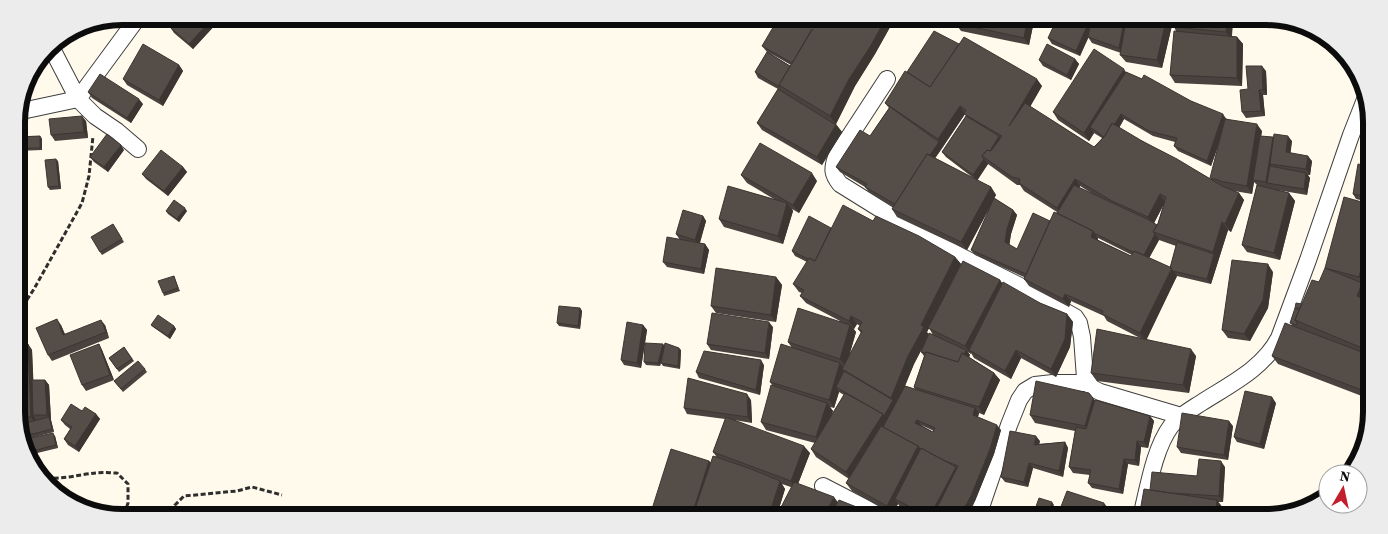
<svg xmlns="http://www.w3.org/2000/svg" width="1388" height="534" font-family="'Source Serif 4',serif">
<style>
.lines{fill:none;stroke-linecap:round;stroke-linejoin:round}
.minor-casing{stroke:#3f3f3f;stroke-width:18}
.path{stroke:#2e2e2e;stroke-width:3;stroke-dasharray:5 2.5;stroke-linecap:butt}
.minor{stroke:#fff;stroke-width:16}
.wall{fill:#49423e;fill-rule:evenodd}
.shaded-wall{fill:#3c3632}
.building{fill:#554d48;stroke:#3c3632;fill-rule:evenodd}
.rim{fill:none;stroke:#0c0c0c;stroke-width:6}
</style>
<rect width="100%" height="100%" fill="#fffaeb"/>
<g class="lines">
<defs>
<path id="minor" d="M50 45 78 99 95 116 117 131 138 149
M887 79 836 157C832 169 832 174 840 184L914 230 962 257 1020 286 1075 317 1079 323 1082 337 1085 378 1092 388 1100 392 1181 416
M17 112 78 99 139 16
M823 486 881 516
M978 516 1009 425 1019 400 1025 391 1035 385 1053 383H1088
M1141 517C1148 489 1154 449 1171 426 1179 416 1190 410 1201 403 1229 385 1263 369 1279 338L1308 260 1351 135 1366 97"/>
</defs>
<use href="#minor" class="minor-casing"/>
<path class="path" d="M18 312 23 306 34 289 82 203 89 176 93 136
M39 476C56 482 79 474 96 473 103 472 110 473 117 473L128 484V503L125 512
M171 512 175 505 184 496 237 491 252 487 282 495"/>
<use href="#minor" class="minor"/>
</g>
<path class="wall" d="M818 20H894L875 54 855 86 836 124 842 132 822 165 762 130 757 123 778 89 758 78 755 72 767 52 762 46 812 29ZM768 52 791 65 790 66Z
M906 20H918L916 24Z
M956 20 1034 21 1029 45 961 31 955 23Z
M1173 21 1162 68 1126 62 1120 55 1121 53 1092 43 1088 37 1080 56 1052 44 1048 38 1088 24 1090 27Z
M1174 21 1233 22 1232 36 1237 37 1243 44 1242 86 1175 83 1170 75 1176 31 1174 27Z
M217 23 193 49 174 33 170 27Z
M959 44 1042 86 1030 107 1094 147 1102 138 1094 133 1089 141 1058 120 1053 112 1126 72 1191 101 1227 119 1262 131 1261 136 1274 139 1292 141 1290 153 1312 161 1310 175H1308L1310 178 1307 195 1277 190 1289 193 1295 201 1280 260 1247 252 1242 245 1257 185 1254 182 1252 194 1234 191 1239 193 1244 200 1231 232 1228 230 1211 284 1177 276 1146 339 1196 356 1189 393 1097 381 1091 373 1140 338 1107 321 1104 316 1071 301 1069 307 1029 286 1024 279V277L975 255 971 250 994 200 967 250 897 217 892 209 893 207 869 192 865 187 840 172 836 167 870 136 889 108 885 103 907 72ZM965 114 966 116 942 152 946 157 976 180 935 158ZM1124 119 1153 136 1175 142 1174 146 1178 151 1211 166 1220 141 1211 179 1119 128ZM988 164 1017 185H1020L1024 191 1057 212 1050 221 1017 249 1009 245 1011 234 1017 215 1013 210 994 198 996 195 991 187 977 180ZM1080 186 1093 194 1079 188ZM1164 204 1157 225 1154 223ZM1098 238 1132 255 1131 256 1098 240ZM1159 240 1176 246 1170 268 1149 258Z
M1075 59 1079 64 1071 80 1043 66 1039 60Z
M179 65 183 71 163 106 127 85 123 79Z
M1266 71 1267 95H1263L1265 116 1246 118 1242 112 1248 89Z
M88 92 143 104 131 123 92 98Z
M86 121 88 138 55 141 51 135Z
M40 136 42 139V150L17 151V137Z
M124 150 108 172 94 162 90 157Z
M58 161 61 189 50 190 48 187Z
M1370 166 1369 202 1356 199 1353 194Z
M183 167 187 172 168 196 146 179 142 174Z
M741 175 817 181 799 213 792 209 793 211 783 244 724 227 719 219 774 199 747 183Z
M1344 197 1364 284H1363L1368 292V296L1366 300 1368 301 1367 398 1278 364 1272 356 1292 325 1290 323 1296 309 1295 308 1302 304 1319 282 1326 268Z
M166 211H187L179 222 168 214Z
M703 216 706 221 700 243 705 244 709 250 704 274 667 267 663 262 680 240 676 234Z
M873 221 955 257 961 264 936 314 1000 280 1002 284 1040 303 1067 314 1073 322 1070 347 1056 377 1021 358 1011 379 974 358 971 353V354L968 352 970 355 969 357 994 373 1000 380 984 415 979 413 978 417 1001 430 994 454 975 501 966 516H918L900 507 898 504 892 514 852 491 846 483 849 479 816 457 811 449 815 443 766 430 761 422 773 386 770 382 792 348 788 342 840 321 806 303 800 296 802 293 799 292 793 284 807 262 795 256 792 251 831 228ZM857 324 860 326 858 329 861 333 849 356 856 332 853 328 854 329ZM929 328 933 335 928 334 927 332ZM924 345 921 352 924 356 914 387 915 389 905 386 914 364ZM839 392 844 395 830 418 833 411 830 407 834 408ZM921 425 934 431 933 432Z
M113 224 124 242 102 255 100 252Z
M1273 272 1268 308 1250 341 1228 338 1222 330Z
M174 276 175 279 180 291 164 296 163 293Z
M776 277 782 285 776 322 716 313 711 306Z
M580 308 582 311 580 329 559 326 557 323Z
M61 325 65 334 105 325 109 338 52 361 48 355Z
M151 325 174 326 176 329 170 339 153 327Z
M643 325 647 330 641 368 624 365 621 360Z
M773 327 769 359 711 350 707 344Z
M28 344 32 350 33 380H45L49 385 51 420 54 432 23 440 21 437 27 423H22L18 418Z
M99 344 102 350 114 380 86 391 82 385Z
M663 344 664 347 681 350 680 369 663 366 661 363 664 350 660 366 646 365 644 362Z
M124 347 134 361 119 372 109 358Z
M764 365 760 395 699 378 696 372Z
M145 369 147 372 123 392 114 381Z
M751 400 752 423 734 420 810 453 798 484 838 503 875 516 782 484 785 489 777 515H656L652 509 709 461 711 463 716 456 713 452 725 419 687 414 684 408Z
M1095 400 1150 416 1154 421 1148 448 1141 447 1139 466 1128 464 1123 494 1092 488 1088 483 1090 475 1073 473 1069 467 1075 431 1035 423 1030 415Z
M1276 403 1264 449 1237 442 1234 437Z
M82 411 96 414 100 419 79 452 68 445 64 439 70 429 65 425 61 420Z
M1233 426 1228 460 1181 453 1177 447Z
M55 436 58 448 29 455 22 440Z
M1040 441 1039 444 1065 442 1068 448 1063 477 1033 468 1028 487 1005 482 1001 477Z
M1225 467 1223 502H1218L1223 508 1221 517H1139L1150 490Z"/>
<path class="shaded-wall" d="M214 17 217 23 193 49 189 44Z
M885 20H894L875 54 855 86 836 124 830 116 849 79Z
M913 20H918L916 24Z
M1027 21H1034L1029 45 1024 38Z
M1124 21H1129L1123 54 1119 48Z
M1166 21H1173L1162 68 1157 60Z
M1227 22H1233L1231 39 1226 32Z
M1088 24 1092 30 1080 56 1076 51Z
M1237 37 1243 44 1242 86 1237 78Z
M1075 59 1079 64 1071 80 1067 75Z
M179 65 183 71 163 106 159 100Z
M1262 66 1266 71 1267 95 1263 90Z
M1124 69 1129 77 1090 127 1094 133 1089 141 1084 133Z
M1037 79 1042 86 1014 134 1009 126Z
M1259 90 1263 95 1265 116 1261 111Z
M139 99 143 104 131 123 127 118Z
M960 106 965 114 943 147 922 177 918 172 939 142 938 139Z
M1121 114 1124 119 1110 144 1106 138Z
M1223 114 1227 120 1211 166 1207 161Z
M82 116 86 121 88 138 84 132Z
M1257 124 1262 131 1254 180H1253L1254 182 1252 194 1247 186Z
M836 125 842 132 822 165 817 157Z
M40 136 42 139V150L40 148Z
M999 136 1003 141 985 158Z
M1288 136 1292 141 1290 158 1286 152Z
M1273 137 1276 143 1270 164 1272 168 1267 183 1269 187 1266 182Z
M121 145 124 150 108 172 104 167Z
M1308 156 1312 161 1310 175 1306 169Z
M56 159 58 161 61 189 59 186Z
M984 159 988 164 977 181 973 175Z
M183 167 187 172 168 196 164 191Z
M812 173 817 181 799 213 793 205Z
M1306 173 1310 178 1307 195 1304 189Z
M1075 179 1080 186 1062 216 1057 208Z
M991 187 996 195 967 250 961 242Z
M1239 193 1244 200 1231 232 1225 224Z
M1289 193 1295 201 1280 260 1274 253Z
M1160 194 1165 202 1153 225 1148 217Z
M787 203 793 211 783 244 778 236Z
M185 208 187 211 179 222 177 219Z
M1013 210 1017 215 1011 234 1009 248 1005 242 1007 229Z
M703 216 706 221 699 245 695 240Z
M1222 222 1228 230 1211 284 1207 279 1214 254 1213 252Z
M1093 231 1098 239 1096 245 1091 237Z
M1155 234 1159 240 1147 262 1143 257Z
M1369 240V269L1364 284 1359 277Z
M705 244 709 250 704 274 701 269Z
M955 257 961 264 927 332 929 335 914 364 897 405 851 480 846 472 883 414 893 400 891 398 921 325Z
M1268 264 1273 272 1268 308 1250 341 1244 334Z
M1172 268 1177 276 1146 341 1140 333Z
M776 277 782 285 776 322 771 315Z
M1000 280 1005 287 969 350 971 354 965 346Z
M1362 283 1368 292V296L1364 306 1357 296Z
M1065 294 1071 301 1069 307 1063 299Z
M580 308 582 311 580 329 578 326Z
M1067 314 1073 322 1070 347 1056 377 1051 369Z
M851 316 857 324 854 329 849 321Z
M57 319 61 325 67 340 63 335Z
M101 320 105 325 109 338 106 332Z
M769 322 773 327 769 359 765 353Z
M643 325 647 330 641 368 637 363Z
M850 325 856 332 846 367 840 359Z
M174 326 176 329 170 339 168 336Z
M28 344 32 350 35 415H33L35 418V423L31 417Z
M99 344 102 350 114 380 110 375Z
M663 344 665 347 660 366 658 363Z
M679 348 681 350 680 369 678 366Z
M1191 349 1196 356 1189 393 1183 385Z
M966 350 970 355 963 370 959 365Z
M1016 350 1021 358 1011 379 1005 371Z
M761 360 764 365 760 395 756 390Z
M840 363 845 370 842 369 845 372 836 387 839 392 834 408 829 400Z
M994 373 1000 380 984 415 979 407Z
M45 380 49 385 51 420 54 432 52 429 49 417 47 415Z
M747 394 751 400 752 423 748 417Z
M1272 397 1276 403 1264 449 1260 444Z
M1093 398 1099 405 1090 434 1085 426Z
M827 403 833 411 821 445 816 437Z
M975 408 979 413 977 420 973 415Z
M96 414 100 419 79 452 75 446Z
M1150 416 1154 421 1148 448 1144 442Z
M917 420 921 425 919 428 915 423Z
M1229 421 1233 426 1228 460 1224 455Z
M997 425 1001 430 994 454 975 501 966 516H960Z
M53 433 55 436 58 448 56 445Z
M1036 436 1040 441 1038 450 1034 445Z
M1137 441 1141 447 1139 466 1135 460Z
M1065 442 1068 448 1063 477 1059 471Z
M804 446 810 453 796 489 791 481Z
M918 446 923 453 895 499 898 504 892 514 887 506Z
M1124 459 1128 464 1123 494 1119 489Z
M709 461 715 468 700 515H692Z
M1221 461 1225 467 1223 502 1219 496Z
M1029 463 1033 468 1028 487 1024 482Z
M956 467 961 474 939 516H930Z
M780 481 785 489 777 515H769Z
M834 497 840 505 834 516 824 515Z
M1217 500 1223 508 1221 517H1215Z
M1052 502 1054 505 1051 513 1049 510Z
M1104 503 1108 508 1104 517H1098Z"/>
<path class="building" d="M180 17H214L189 44 170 27Z
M778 19 795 20 812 29 792 63 762 46Z
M818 20H885L870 47 849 79 830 116 779 85Z
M956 20 1027 21 1024 38 955 23Z
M1056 21H1080L1088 24 1076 51 1048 38Z
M1091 21H1124L1119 48 1088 37Z
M1126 21H1166L1157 60 1120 55Z
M1174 21 1227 22 1226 32 1174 27Z
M934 31 959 44 930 87 907 72Z
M1174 31 1237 37V78L1170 75Z
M964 37 1037 79 1009 126 1025 103 1094 147 1105 136 1112 123 1142 141 1177 159 1222 186 1239 193 1225 224 1222 222 1213 252 1153 232 1158 224 1166 197 1160 194 1148 217 1112 201 1075 179 1057 208 1019 183 1020 179 1012 177 982 156 987 150 991 151 1002 136 964 114 966 110 960 106 938 139 885 103 905 71 930 87Z
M143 44 179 65 159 100 123 79Z
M1047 44 1075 59 1067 75 1039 60Z
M1094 49 1124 69 1084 133 1053 112Z
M767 52 790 66 779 85 780 87 755 72Z
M1246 66H1262L1263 90H1259L1261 111 1242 112 1240 90 1248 89Z
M1126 72 1142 79 1144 75 1191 101 1223 114 1207 161 1174 146 1177 138 1149 131 1121 114 1114 125 1112 123 1104 137 1090 127Z
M100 74 139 99 127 118 88 92Z
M778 89 836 125 817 157 757 123Z
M890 107 939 142 930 155 927 154 895 204 865 187 867 184 836 167 860 130 870 136Z
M82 116 84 132 51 135 49 119Z
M966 116 999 136 990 151 987 150 982 156 984 159 973 175 942 152Z
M1225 119 1257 124 1247 186 1219 181V180L1210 178Z
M107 134 121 145 104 167 90 157Z
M1274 134 1288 136 1286 152 1308 156 1306 169 1270 164Z
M40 136V148H17V137Z
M1260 136 1273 137 1266 182 1253 180Z
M760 143 812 173 793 205 741 175Z
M161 150 183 167 164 191 142 174Z
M927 154 991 187 961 242 892 209Z
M56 159 59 186 48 187 45 160Z
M1358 164 1370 166V197L1353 194Z
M1270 166 1306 173 1304 189 1267 183Z
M1074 185 1149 220 1157 225 1153 232 1155 234 1144 255 1134 251 1133 252 1094 233 1093 231 1057 213Z
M1257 185 1289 193 1274 253 1242 245Z
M728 186 787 203 778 236 719 219Z
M1344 197 1369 204V240L1359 277 1325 268Z
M994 198 1013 210 1007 229 1005 242 1017 249 1033 213 1050 221 1026 274 971 250Z
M174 200 185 208 177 219 166 211Z
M843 205 873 221 876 216 919 236 955 257 921 325 924 327 908 356 891 398 842 369 862 331 858 329 862 322 851 316 849 321 800 296 804 290 793 284 809 258 815 261Z
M683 210 703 216 695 240 676 234Z
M1054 212 1093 231 1091 237 1131 256 1134 251 1172 268 1140 333 1102 314 1103 311 1065 294 1063 299 1024 279Z
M809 216 831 228 815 261 809 258 808 259 792 251Z
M113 224 122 239 100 252 91 237Z
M667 237 705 244 701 269 663 262Z
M1177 242 1214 254 1207 279 1173 271 1170 268Z
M1232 260 1268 264 1263 300 1244 334 1222 330Z
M963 261 1000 280 965 346 928 328Z
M716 268 776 277 771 315 711 306Z
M1325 268 1362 283 1357 296 1368 301 1367 350 1295 320 1312 280 1319 282Z
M174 276 178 288 163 293 158 281Z
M1003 282 1040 303 1067 314 1065 339 1051 369 1016 350 1005 371 969 350Z
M1296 303 1302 304 1300 308H1295Z
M559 306 580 308 578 326 557 323Z
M798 308 850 325 840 359 788 342Z
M1295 308 1299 310 1295 320 1297 323V325L1290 323Z
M712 313 769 322 765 353 707 344Z
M158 315 174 326 168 336 151 325Z
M57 319 63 335 101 320 106 332 48 355 36 328Z
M627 322 643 325 637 363 621 360Z
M1285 323 1367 354V392L1272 356Z
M1097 329 1191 349 1183 385 1091 373Z
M929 333 966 350 964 354 962 353 958 362 926 352 925 353 921 352Z
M645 343 663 344 658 363 644 362Z
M665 343 679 348 678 366 661 363Z
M28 344 31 417 18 418V345Z
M99 344 110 375 82 385 70 355Z
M781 344 840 363 829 400 770 382Z
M124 347 132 359 117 369 109 358Z
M704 351 761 360 756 390 696 372Z
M926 352 958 362 962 353 994 373 979 407 914 387Z
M138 361 145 369 121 389 114 381Z
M844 371 893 400 884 416 883 414 836 387Z
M688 378 747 394 748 417 684 408Z
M32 380H45L47 415H33Z
M1036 381 1089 393 1093 398 1085 426 1030 415Z
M771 385 827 403 816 437 761 422Z
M905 386 975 408 973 415 997 425 990 449 971 496 960 516H933L958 466 943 460 921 448 920 449 918 446 883 427ZM917 420 935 428 933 432 915 423Z
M1245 391 1272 397 1260 444 1234 437Z
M845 393 883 414 846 472 811 449Z
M1095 400 1150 416 1144 442 1137 441 1135 460 1124 459 1119 489 1088 483 1091 470 1069 467 1076 427 1086 429Z
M71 404 82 411 85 407 96 414 75 446 64 439 72 427 61 420Z
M1182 413 1229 421 1224 455 1177 447Z
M49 417 52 429 21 437 18 425Z
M726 417 804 446 791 481 713 452Z
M881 426 918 446 887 506 846 483Z
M1010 431 1036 436 1034 445 1065 442 1059 471 1029 463 1024 482 1001 477Z
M53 433 56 445 28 452 22 440Z
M921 448 956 467 930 516H928L895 499Z
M671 449 709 461 692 515H671L652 509Z
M713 456 751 469 780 481 769 515H693Z
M1199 459 1221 461 1219 496 1171 493 1150 490 1152 472 1197 476Z
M794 482 834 497 824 515H777Z
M1144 489 1217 500 1215 517H1139Z
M1067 491 1104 503 1098 517H1057Z
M1039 498 1052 502 1049 510 1058 513 1057 517 1039 516 1033 515Z
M839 500 874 514 873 516 830 515Z"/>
<path d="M0 0H1388V534H0ZM122 25H1266A97 97 0 0 1 1363 122V412A97 97 0 0 1 1266 509H122A97 97 0 0 1 25 412V122A97 97 0 0 1 122 25Z" fill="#ececec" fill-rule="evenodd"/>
<path class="rim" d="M122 25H1266A97 97 0 0 1 1363 122V412A97 97 0 0 1 1266 509H122A97 97 0 0 1 25 412V122A97 97 0 0 1 122 25Z"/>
<g transform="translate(1343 489) rotate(9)"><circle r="24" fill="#ffffff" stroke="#9e9e9e"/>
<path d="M0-4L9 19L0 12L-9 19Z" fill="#c21e2c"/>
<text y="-8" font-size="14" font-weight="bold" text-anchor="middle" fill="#0c0c0c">N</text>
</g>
</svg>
